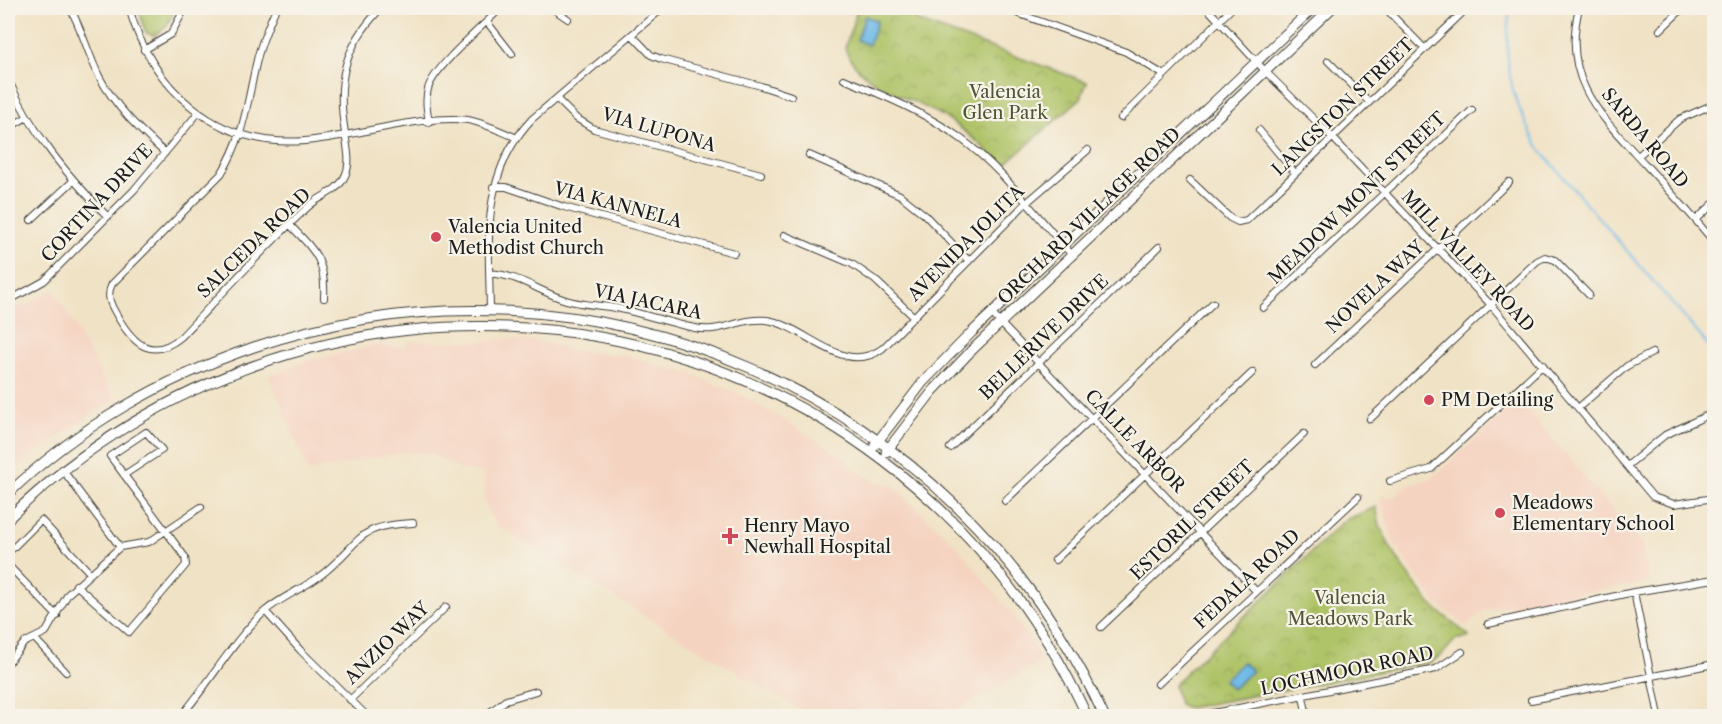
<svg xmlns="http://www.w3.org/2000/svg" width="1722" height="724" font-family="'Libre Caslon Text',serif">
<style>
.built{fill:#f5d3c1}
.park{fill:url(#park-crowns);stroke:#667042;stroke-width:1.5}
.water{fill:#6ebae7;stroke:#456b82;stroke-width:1.5}
.lines{fill:none;stroke-linecap:round;stroke-linejoin:round}
.stream{stroke:#6ebae7;stroke-width:2}
.minor-casing{stroke:#3c3a35;stroke-width:8}
.secondary-casing{stroke:#3c3a35;stroke-width:11}
.minor{stroke:#fff;stroke-width:6}
.secondary{stroke:#fff;stroke-width:9}
.poi-dot{fill:#d1495b;stroke:#f7f3e8;stroke-width:2}
.labels{text-anchor:middle;stroke-width:4.5;stroke-linejoin:round;paint-order:stroke}
.park-label{font-size:18px;fill:#4f5636;stroke:#f7f3e8}
.street-label{font-size:18px;fill:#1c1c1c;stroke:#f7f3e8}
.poi-label{font-size:18px;fill:#1c1c1c;stroke:#f7f3e8;text-anchor:start}
</style>
<defs>
<pattern id="park-crowns" width="20" height="18" patternUnits="userSpaceOnUse" patternTransform="scale(1.5)"><rect width="20" height="18" fill="#afc367"/><path d="M2 6a3 3 0 1 1 6 0M12 15a3 3 0 1 1 6 0" fill="none" stroke="#96a759"/></pattern>
</defs>
<rect width="100%" height="100%" fill="#f7f3e8"/>
<filter id="ink" filterUnits="userSpaceOnUse"><feTurbulence type="fractalNoise" baseFrequency=".0167" numOctaves="2"/><feDisplacementMap in="SourceGraphic" scale="12" xChannelSelector="R" yChannelSelector="G"/><feConvolveMatrix kernelMatrix="1 2 1 2 8 2 1 2 1" color-interpolation-filters="sRGB"/></filter>
<filter id="wash" filterUnits="userSpaceOnUse"><feTurbulence type="fractalNoise" baseFrequency=".008" numOctaves="4" result="noise"/><feDisplacementMap in="SourceGraphic" scale="24" xChannelSelector="R" yChannelSelector="G"/><feGaussianBlur stdDeviation="1.35" result="paint"/><feColorMatrix in="noise" values="0 0 0 0 0 0 0 0 0 0 0 0 0 0 0 0 0 1.4 0 .05"/><feComposite in="paint" operator="in"/></filter>
<g filter="url(#wash)">
<rect width="100%" height="100%" fill="#f0e2c5"/>
<path class="built" d="M54 289 115 400 69 429 8 475V311L28 304Z
M508 339 537 341 570 349 629 357 693 375 746 397 849 460 850 466 876 482 890 483 957 546 1020 624 1042 661 947 716H809L498 526 489 515 485 501 484 473 461 470 430 453 402 452 309 472 269 376 306 361 378 345 406 348 407 341 480 342Z
M1519 400 1643 545 1649 582 1485 610 1465 626 1437 604 1407 563 1394 543 1380 498 1381 496 1394 497 1410 485 1432 478Z"/>
<path class="park" d="M138 8H176L166 27 155 36 146 33Z
M858 8H919L915 20 1087 82 1081 98 1003 166C985 148 968 132 946 118 914 98 860 88 845 48Z
M1376 507 1380 526 1390 547 1408 574 1430 604 1469 636 1468 638 1456 639 1441 656 1431 662 1188 708 1179 704 1174 686 1179 679 1345 520Z"/>
<path class="water" d="M865 16 877 21 869 45 857 40Z
M1243 662 1252 671 1232 689 1224 680Z"/>
<g class="lines">
<path class="stream" d="M1510 8C1502 65 1511 102 1542 152L1714 352"/>
</g>
</g>
<g filter="url(#ink)">
<g class="lines">
<defs>
<path id="minor" d="M70 8C82 29 88 54 99 76 115 107 140 130 165 153
M129 8C152 89 216 148 305 141 354 137 422 114 468 120 484 123 500 131 515 137
M276 8C268 26 260 45 256 64 247 104 243 140 221 174L112 284C105 297 112 307 119 319 135 346 153 360 181 337 223 293 264 247 309 206 320 196 337 192 344 178 352 164 347 148 345 133 336 80 344 47 381 8
M552 8 568 19
M1003 8 1126 52 1164 75
M1207 8 1265 71 1332 137 1491 305 1653 497 1674 504 1714 498
M1385 8 1425 49
M1579 8C1561 80 1600 115 1644 163 1668 189 1692 215 1714 242
M487 22 512 54
M1660 30 1683 8
M632 35 651 55 661 59 761 86 791 96
M144 50 171 34 185 8
M1328 61 1369 102
M8 79C32 133 66 174 107 216
M844 79C884 96 924 112 960 138 1003 169 1036 216 1072 255
M557 99 576 118 594 129 761 174
M1121 118 1232 8
M429 122C427 111 425 100 428 89 433 68 484 25 501 8
M8 128 27 117
M1259 130 1295 173
M809 155 900 195 925 215 969 261
M1638 156 1680 119 1714 104
M1190 180 1230 218 1238 222 1247 220 1462 13 1464 8
M493 187H506L564 207 734 253
M31 220 73 181
M1696 220 1714 203
M290 225C315 251 326 260 324 298
M784 235 852 264 875 280 913 316
M489 273C522 276 537 291 566 300 582 305 599 305 616 308 642 313 668 323 695 328 720 334 741 317 767 320 806 326 844 378 883 348L1025 204 1088 150
M8 301 44 281 134 190 198 113
M1263 308 1472 110
M490 310C489 240 480 174 532 119L663 8
M991 313 1256 591
M1315 365 1509 182
M1578 408 1627 366 1652 353
M1370 419 1537 261 1545 257 1555 260 1589 295
M950 448 1159 247
M1627 466 1665 435 1706 416
M1390 481 1431 469 1543 365
M1005 501 1213 303
M120 547 149 542 201 507
M8 553 41 520 89 572
M1055 560 1253 372
M8 565 57 616
M76 585 129 632 186 565 185 557 110 456 146 432 162 450 124 475
M1634 592 1659 716
M265 611 301 651 367 716
M1488 624 1634 592 1714 579
M1101 627 1304 434
M35 639 66 672
M8 663 24 643 46 632 68 594 120 547 62 469
M1158 684 1358 497
M1303 697 1307 716
M350 700 446 607
M1531 700 1714 664
M181 716C210 683 231 643 264 612 282 596 306 588 325 572 364 539 356 526 413 523
M485 716 506 700 536 691
M1198 716 1436 669 1462 652"/>
<path id="secondary" d="M875 445 923 382 972 332 1313 8
M886 452 932 392 971 351 1332 8
M8 494C76 428 164 378 254 347 591 233 957 394 1104 716
M8 519C343 196 891 291 1087 716"/>
</defs>
<use href="#minor" class="minor-casing"/>
<use href="#secondary" class="secondary-casing"/>
<use href="#minor" class="minor"/>
<use href="#secondary" class="secondary"/>
</g>
</g>
<g class="poi-dot">
<circle cx="436" cy="237" r="6"/>
<circle cx="1429" cy="400" r="6"/>
<circle cx="1500" cy="513" r="6"/>
<path d="M727 527h6v6h6v6h-6v6h-6v-6h-6v-6h6z"/>
</g>
<g class="labels">
<g class="park-label">
<text x="1005" y="98">Valencia<tspan x="1005" dy="21">Glen Park</tspan></text>
<text x="1350" y="604">Valencia<tspan x="1350" dy="21">Meadows Park</tspan></text>
</g>
<g class="street-label">
<text transform="translate(1343 107) rotate(-44)" y="6">LANGSTON STREET</text>
<text transform="translate(659 130) rotate(16)" y="6">VIA LUPONA</text>
<text transform="translate(1645 138) rotate(50)" y="6">SARDA ROAD</text>
<text transform="translate(1357 198) rotate(-44)" y="6">MEADOW MONT STREET</text>
<text transform="translate(97 203) rotate(-47)" y="6">CORTINA DRIVE</text>
<text transform="translate(618 205) rotate(15)" y="6">VIA KANNELA</text>
<text transform="translate(1089 216) rotate(-44)" y="6">ORCHARD VILLAGE ROAD</text>
<text transform="translate(254 243) rotate(-44)" y="6">SALCEDA ROAD</text>
<text transform="translate(966 243) rotate(-45)" y="6">AVENIDA JOLITA</text>
<text transform="translate(1468 261) rotate(47)" y="6">MILL VALLEY ROAD</text>
<text transform="translate(1375 287) rotate(-43)" y="6">NOVELA WAY</text>
<text transform="translate(648 302) rotate(12)" y="6">VIA JACARA</text>
<text transform="translate(1044 337) rotate(-44)" y="6">BELLERIVE DRIVE</text>
<text transform="translate(1135 441) rotate(46)" y="6">CALLE ARBOR</text>
<text transform="translate(1192 520) rotate(-44)" y="6">ESTORIL STREET</text>
<text transform="translate(1247 579) rotate(-43)" y="6">FEDALA ROAD</text>
<text transform="translate(387 643) rotate(-44)" y="6">ANZIO WAY</text>
<text transform="translate(1347 671) rotate(-12)" y="6">LOCHMOOR ROAD</text>
</g>
<g class="poi-label">
<text x="448" y="233">Valencia United<tspan x="448" dy="21">Methodist Church</tspan></text>
<text x="1441" y="406">PM Detailing</text>
<text x="1512" y="509">Meadows<tspan x="1512" dy="21">Elementary School</tspan></text>
<text x="744" y="532">Henry Mayo<tspan x="744" dy="21">Newhall Hospital</tspan></text>
</g>
</g>
<rect width="1722" height="724" fill="none" stroke="#f7f3e8" stroke-width="30"/>
</svg>
